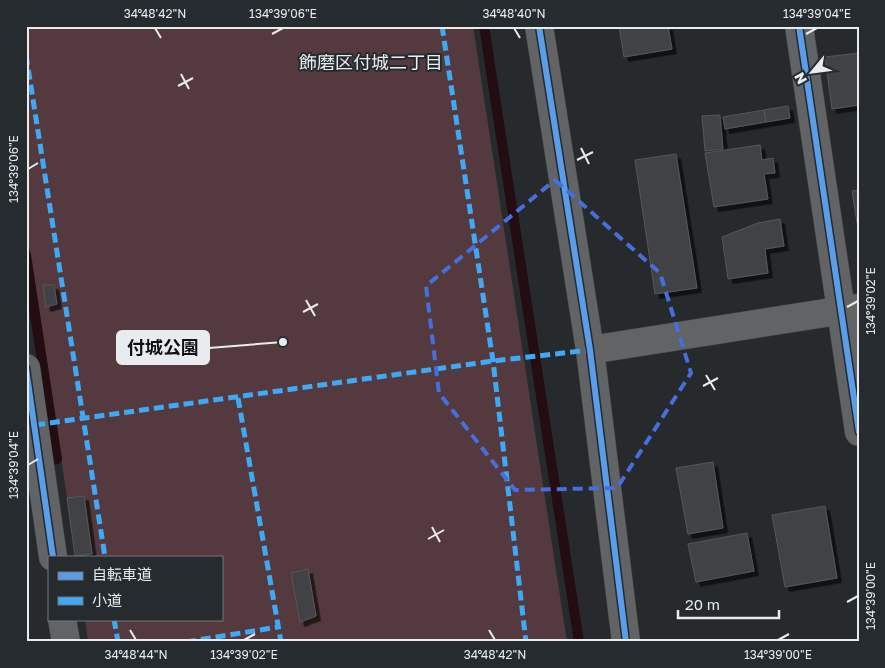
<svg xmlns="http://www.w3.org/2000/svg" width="885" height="668" font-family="'Golos Text','Noto Sans JP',sans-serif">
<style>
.green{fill:#543a3f}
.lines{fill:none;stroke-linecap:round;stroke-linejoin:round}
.stream{stroke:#230c12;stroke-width:10}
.building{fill:#404244;stroke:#555759;filter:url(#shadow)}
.minor-casing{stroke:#444648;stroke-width:29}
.minor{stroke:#616364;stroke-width:28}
.quiet{stroke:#3fa9f5;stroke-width:5;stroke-dasharray:10 5;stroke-linecap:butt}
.cycleway-casing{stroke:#252b2e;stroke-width:9}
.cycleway{stroke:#5a9eea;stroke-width:6}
.marked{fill:none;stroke:#466edc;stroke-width:4;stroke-dasharray:10 6;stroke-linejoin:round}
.ticks{fill:none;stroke:#e8ecee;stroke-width:2}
.labels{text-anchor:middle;stroke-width:4;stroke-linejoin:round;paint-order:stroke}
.neighbourhood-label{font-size:18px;fill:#e8ecee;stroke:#252b2e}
.leader{fill:none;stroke:#e8ecee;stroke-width:2}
.callout-dot{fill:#e8ecee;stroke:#252b2e;stroke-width:2}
.callout{fill:#e8ecee;stroke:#e8ecee;stroke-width:2}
.callout-label{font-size:18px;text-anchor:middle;font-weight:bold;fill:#111}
.neatline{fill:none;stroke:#e8ecee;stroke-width:2}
.ticks-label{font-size:12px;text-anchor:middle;fill:#e8ecee}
</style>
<defs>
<filter id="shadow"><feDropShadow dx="4.5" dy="4.5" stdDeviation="0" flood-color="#0009"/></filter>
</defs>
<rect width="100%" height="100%" fill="#272a2c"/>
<path class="green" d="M26 26H473L567 642H88L85 619H221V557H76L26 225Z"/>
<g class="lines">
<path class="stream" d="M484 26 579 642
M26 255 57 459 40 462"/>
</g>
<path class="building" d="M619 26H668L672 49 624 57Z
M859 53V105L832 109 825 57Z
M788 106 790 118 766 122 764 110Z
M764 110 766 122 725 129 723 117Z
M720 115 723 149 705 151 702 116Z
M760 145 762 160 773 158 775 173 764 174 768 199 714 207 705 153Z
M676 154 697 288 655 294 635 160Z
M859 190V235L852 191Z
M780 219 784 246 765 249 768 273 728 279 722 237 758 223Z
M43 285H54L57 304 46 307Z
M713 462 723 528 688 534 676 468Z
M84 496 92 554 75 556 67 498Z
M825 506 837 578 785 587 772 515Z
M747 533 754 571 696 582 688 544Z
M308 569 316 616 300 622 291 573Z"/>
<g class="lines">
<defs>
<path id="minor" d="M539 26 590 350 626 642
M799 26 859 432
M590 350 857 308
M26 368 53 557
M62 619 66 642"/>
</defs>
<use href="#minor" class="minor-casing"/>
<use href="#minor" class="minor"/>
<path class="quiet" d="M442 26 493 361 526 642
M26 55 105 557
M238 398 281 642
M35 425 493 361 590 350
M114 619 118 642
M186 642 278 627"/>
<defs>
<path id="cycleway" d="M539 26 590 350 626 642
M799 26 859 432
M26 368 53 557"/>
</defs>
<use href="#cycleway" class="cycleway-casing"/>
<use href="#cycleway" class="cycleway"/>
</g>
<path class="marked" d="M555 180 660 273 691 373 617 488 515 490 439 393 426 286Z"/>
<path class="ticks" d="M155 28 161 38M514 28 520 38M272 34 283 28M806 34 817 28M181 74 189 89M178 86 193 78M581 148 589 164M577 160 593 152M28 169 38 163M306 300 315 316M847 307 858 301M303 312 318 304M706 375 715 390M703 386 718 378M28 465 38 459M432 527 440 542M428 539 444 530M847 602 858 596M130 630 136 640M489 630 495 640M244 640 255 634M778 640 789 634"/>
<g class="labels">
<g class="neighbourhood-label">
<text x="371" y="69">飾磨区付城二丁目</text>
</g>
</g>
<path class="leader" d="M283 342L209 348"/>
<circle class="callout-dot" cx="283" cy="342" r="5"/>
<rect class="callout" x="117" y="331" width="92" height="33" rx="5"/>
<g class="callout-label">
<text x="163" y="354">付城公園</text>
</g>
<rect width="885" height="668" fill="none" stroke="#252b2e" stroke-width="55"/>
<rect x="48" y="556" width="175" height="65" fill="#252b2e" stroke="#73787b"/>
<rect x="58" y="572" width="25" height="8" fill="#5a9eea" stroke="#73787b"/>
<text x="92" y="580" font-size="15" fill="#e8ecee">自転車道</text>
<rect x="58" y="597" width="25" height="8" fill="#3fa9f5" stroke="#73787b"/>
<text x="92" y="606" font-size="15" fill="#e8ecee">小道</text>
<g transform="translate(812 72) rotate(241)" stroke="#252b2e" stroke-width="4" paint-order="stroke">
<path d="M0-4L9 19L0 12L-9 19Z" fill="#e8ecee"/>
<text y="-8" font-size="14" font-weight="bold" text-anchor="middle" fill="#e8ecee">N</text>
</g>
<path d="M678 610v8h101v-8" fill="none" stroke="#e8ecee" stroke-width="2.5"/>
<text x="685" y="610" font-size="15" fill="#e8ecee" stroke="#252b2e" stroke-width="4" paint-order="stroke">20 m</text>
<rect x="28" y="28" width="830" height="612" class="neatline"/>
<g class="ticks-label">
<text x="155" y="18">34°48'42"N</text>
<text x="283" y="18">134°39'06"E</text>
<text x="514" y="18">34°48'40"N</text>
<text x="817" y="18">134°39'04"E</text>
<text transform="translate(14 169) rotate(-90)" y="4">134°39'06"E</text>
<text transform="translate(871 301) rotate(-90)" y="4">134°39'02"E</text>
<text transform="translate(14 465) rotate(-90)" y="4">134°39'04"E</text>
<text transform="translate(871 596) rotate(-90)" y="4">134°39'00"E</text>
<text x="136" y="659">34°48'44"N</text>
<text x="244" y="659">134°39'02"E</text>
<text x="495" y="659">34°48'42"N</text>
<text x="778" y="659">134°39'00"E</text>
</g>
</svg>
